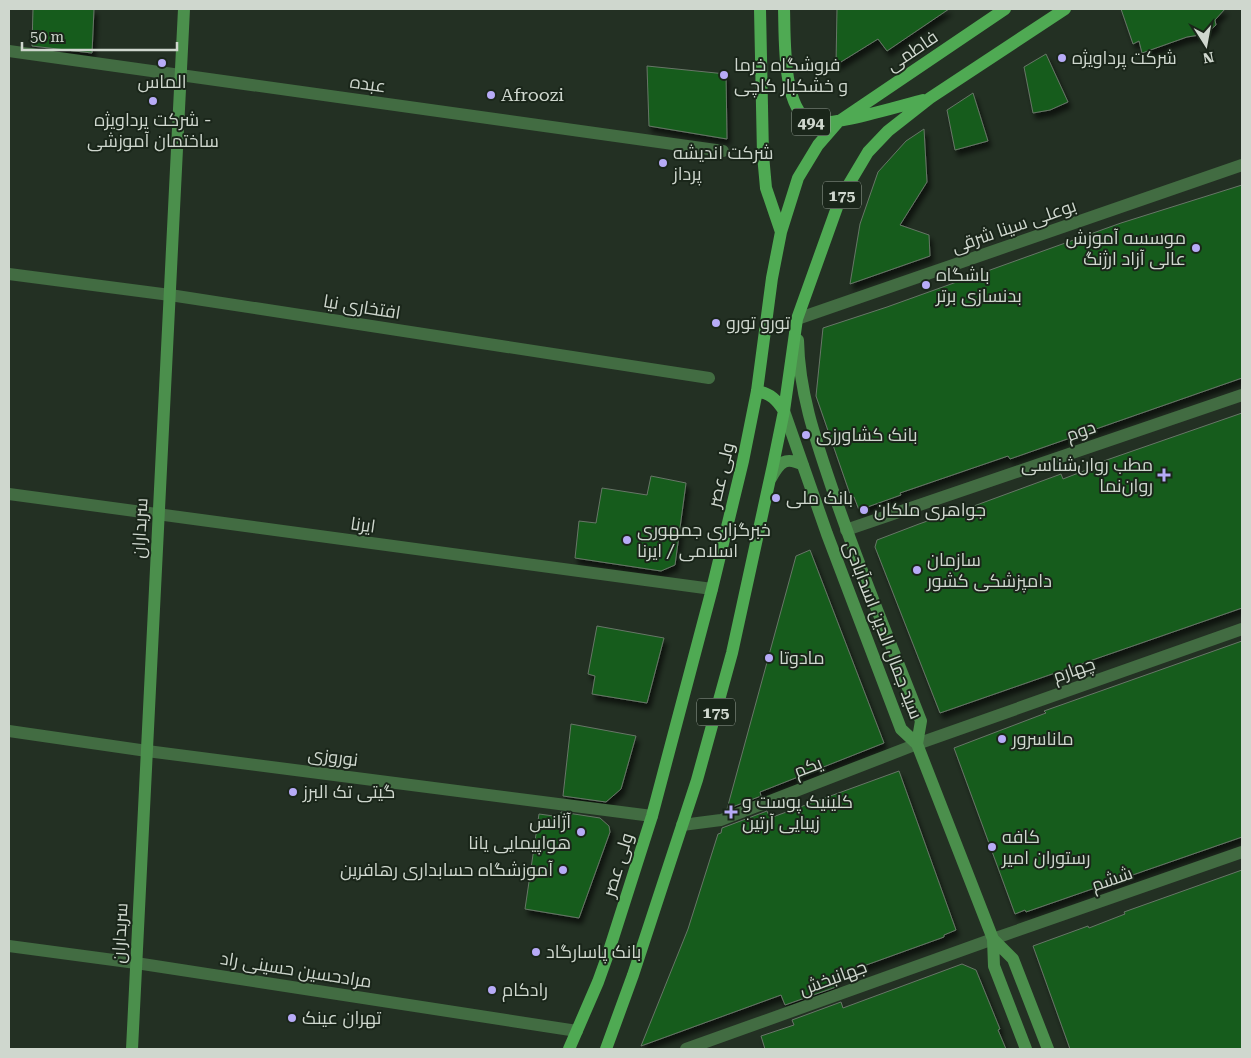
<svg xmlns="http://www.w3.org/2000/svg" width="1251" height="1058" font-family="'Roboto Serif',Cairo,serif">
<style>
.building{fill:#155c1b;stroke:#677667;filter:url(#shadow)}
.lines{fill:none;stroke-linecap:round;stroke-linejoin:round}
.street{stroke:#426c42;stroke-width:12}
.secondary{stroke:#4b8f4c;stroke-width:12}
.primary{stroke:#4faa53;stroke-width:12}
.poi-dot{fill:#b7abf7;stroke:#1a261a;stroke-width:2}
.labels{text-anchor:middle;stroke-width:4;stroke-linejoin:round;paint-order:stroke}
.shield{fill:#1a261a;stroke:#99a298;stroke-width:1}
.shield-label{font-size:16px;font-weight:bold;fill:#cfd7ce}
.street-label{font-size:18px;fill:#cfd7ce;stroke:#1a261a}
.poi-label{font-size:18px;fill:#cfd7ce;stroke:#1a261a;text-anchor:start}
</style>
<defs>
<filter id="shadow"><feDropShadow dx="3" dy="5.5" stdDeviation="2.5" flood-color="#0009"/></filter>
</defs>
<rect width="100%" height="100%" fill="#233023"/>
<path class="building" d="M33 9H94L92 53 32 46Z
M837 9H949L887 51 878 39 836 65Z
M1121 9H1225L1215 20 1216 25 1206 34 1187 37 1142 53 1139 41 1133 44Z
M1046 54 1068 102 1050 110 1033 113 1024 67Z
M647 66 726 74 727 139 649 126Z
M973 93 988 141 955 150 947 110Z
M924 129 927 182 900 225 929 235 930 256 850 284 860 224 878 172 906 141Z
M1242 185V378L1010 459 1008 456 900 493 901 495 859 510 854 497H851L816 396 823 328 887 307 1121 223Z
M1242 413V608L940 713 875 547 877 540 919 524 933 519V521L1061 474 1063 479 1099 465 1098 463Z
M651 476 686 483 675 565 661 571 575 558 579 521 596 523 602 488 647 495Z
M810 550 884 743 760 792 761 796 727 809 796 556Z
M597 626 664 638 647 703 592 694 595 676 588 674Z
M1242 641V837L1026 912 1025 910 1015 914 954 748 1046 713 1044 711Z
M571 724 636 736 621 789 606 802 563 796Z
M899 771 956 930 944 935V937L833 977 836 987 785 1005 781 995 641 1046 688 929 718 834 721 833 722 828 767 811 770 818Z
M561 812 600 818 609 826 610 832 579 918 525 909 539 814 561 817Z
M1242 870V1049H1070L1033 946 1088 926 1089 928 1125 914 1124 912Z
M962 964 976 970 1000 1029 998 1030 1006 1049H765L761 1036 794 1025 792 1020 841 1002 843 1008Z"/>
<g class="lines">
<path class="street" d="M9 51 723 151
M9 274 170 295 709 378
M797 319 1242 165
M9 494 712 589
M846 530 1242 395
M9 731 147 751 652 816
M682 825 721 820 917 744 1242 629
M9 946 136 963 577 1031
M686 1049 993 939 1242 852"/>
<path class="secondary" d="M798 340C799 393 816 441 833 491 859 568 891 644 921 721L917 744
M784 411 827 534 901 729 917 744 993 939 994 966 1026 1049
M771 478C780 462 785 456 803 465
M993 939 1013 959 1048 1049
M132 1049 184 9"/>
<path class="primary" d="M760 9 763 155 766 188 781 232
M784 9C785 35 782 109 810 121 827 129 902 105 923 100
M757 391C771 394 776 399 784 411
M569 1049 598 982 607 957 652 816 712 589 743 461 757 391 772 278 781 232 798 178 818 145 838 122 1005 9
M606 1049 633 975 697 780 732 653 773 465 784 411 797 319 840 199 868 152 888 131 930 98 1065 9"/>
</g>
<g class="poi-dot">
<circle cx="1062" cy="58" r="5"/>
<circle cx="162" cy="63" r="5"/>
<circle cx="724" cy="75" r="5"/>
<circle cx="491" cy="95" r="5"/>
<circle cx="153" cy="101" r="5"/>
<circle cx="663" cy="163" r="5"/>
<circle cx="1196" cy="248" r="5"/>
<circle cx="926" cy="285" r="5"/>
<circle cx="716" cy="323" r="5"/>
<circle cx="806" cy="435" r="5"/>
<path d="M1161.5 467.5h5v5h5v5h-5v5h-5v-5h-5v-5h5z"/>
<circle cx="776" cy="498" r="5"/>
<circle cx="864" cy="510" r="5"/>
<circle cx="627" cy="540" r="5"/>
<circle cx="917" cy="570" r="5"/>
<circle cx="769" cy="658" r="5"/>
<circle cx="1002" cy="739" r="5"/>
<circle cx="293" cy="792" r="5"/>
<path d="M728.5 804.5h5v5h5v5h-5v5h-5v-5h-5v-5h5z"/>
<circle cx="581" cy="832" r="5"/>
<circle cx="992" cy="847" r="5"/>
<circle cx="563" cy="870" r="5"/>
<circle cx="536" cy="952" r="5"/>
<circle cx="492" cy="990" r="5"/>
<circle cx="292" cy="1018" r="5"/>
</g>
<g class="labels">
<g class="shield">
<rect x="792" y="108.5" width="38" height="27" rx="4"/>
<rect x="823" y="181.5" width="38" height="27" rx="4"/>
<rect x="697" y="698.5" width="38" height="27" rx="4"/>
</g>
<g class="shield-label">
<text x="811" y="128">494</text>
<text x="842" y="201">175</text>
<text x="716" y="718">175</text>
</g>
<g class="street-label">
<text transform="translate(912 51) rotate(-34)" y="6">فاطمی</text>
<text transform="translate(368 84) rotate(8)" y="6">عبده</text>
<text transform="translate(1014 226) rotate(-19)" y="6">بوعلی سینا شرقی</text>
<text transform="translate(362 307) rotate(9)" y="6">افتخاری نیا</text>
<text transform="translate(1081 431) rotate(-19)" y="6">دوم</text>
<text transform="translate(721 475) rotate(-77)" y="6">ولی عصر</text>
<text transform="translate(363 525) rotate(8)" y="6">ايرنا</text>
<text transform="translate(140 528) rotate(-87)" y="6">سربداران</text>
<text transform="translate(883 630) rotate(69)" y="6">سید جمال الدین اسدآبادی</text>
<text transform="translate(1074 670) rotate(-19)" y="6">چهارم</text>
<text transform="translate(333 757) rotate(7)" y="6">نوروزی</text>
<text transform="translate(808 767) rotate(-21)" y="6">یکم</text>
<text transform="translate(618 865) rotate(-73)" y="6">ولی عصر</text>
<text transform="translate(1112 879) rotate(-19)" y="6">ششم</text>
<text transform="translate(120 933) rotate(-87)" y="6">سربداران</text>
<text transform="translate(296 970) rotate(9)" y="6">مرادحسین حسینی راد</text>
<text transform="translate(833 978) rotate(-20)" y="6">جهانبخش</text>
</g>
<g class="poi-label">
<text x="1072" y="64">شرکت پرداویژه</text>
<text x="734" y="71">فروشگاه خرما<tspan x="734" dy="21">و خشکبار کاچی</tspan></text>
<text x="162" y="88" text-anchor="middle">الماس</text>
<text x="501" y="101">Afroozi</text>
<text x="153" y="126" text-anchor="middle">شرکت پرداویژه -<tspan x="153" dy="21">ساختمان آموزشی</tspan></text>
<text x="673" y="159">شرکت اندیشه<tspan x="673" dy="21">پرداز</tspan></text>
<text x="1186" y="244" text-anchor="end">موسسه آموزش<tspan x="1186" dy="21">عالی آزاد ارژنگ</tspan></text>
<text x="936" y="281">باشگاه<tspan x="936" dy="21">بدنسازی برتر</tspan></text>
<text x="726" y="329">تورو تورو</text>
<text x="816" y="441">بانک کشاورزی</text>
<text x="1153" y="471" text-anchor="end">مطب روان‌شناسی<tspan x="1153" dy="21">روان‌نما</tspan></text>
<text x="786" y="504">بانک ملی</text>
<text x="874" y="516">جواهری ملکان</text>
<text x="637" y="536">خبرگزاری جمهوری<tspan x="637" dy="21">اسلامی / ایرنا</tspan></text>
<text x="927" y="566">سازمان<tspan x="927" dy="21">دامپزشکی کشور</tspan></text>
<text x="779" y="664">مادوتا</text>
<text x="1012" y="745">ماناسرور</text>
<text x="303" y="798">گیتی تک البرز</text>
<text x="742" y="808">کلینیک پوست و<tspan x="742" dy="21">زیبایی آرتین</tspan></text>
<text x="571" y="828" text-anchor="end">آژانس<tspan x="571" dy="21">هواپیمایی یانا</tspan></text>
<text x="1002" y="843">کافه<tspan x="1002" dy="21">رستوران امیر</tspan></text>
<text x="553" y="876" text-anchor="end">آموزشگاه حسابداری رهافرین</text>
<text x="546" y="958">بانک پاسارگاد</text>
<text x="502" y="996">رادکام</text>
<text x="302" y="1024">تهران عینک</text>
</g>
</g>
<rect width="1251" height="1058" fill="none" stroke="#cfd7ce" stroke-width="20"/>
<g transform="translate(1206 45) rotate(169)" stroke="#1a261a" stroke-width="4" paint-order="stroke">
<path d="M0-4L9 19L0 12L-9 19Z" fill="#cfd7ce"/>
<text y="-8" font-size="14" font-weight="bold" text-anchor="middle" fill="#cfd7ce">N</text>
</g>
<path d="M22 42v8h155v-8" fill="none" stroke="#cfd7ce" stroke-width="2.5"/>
<text x="30" y="42" font-size="15" fill="#cfd7ce" stroke="#1a261a" stroke-width="4" paint-order="stroke">50 m</text>
</svg>
